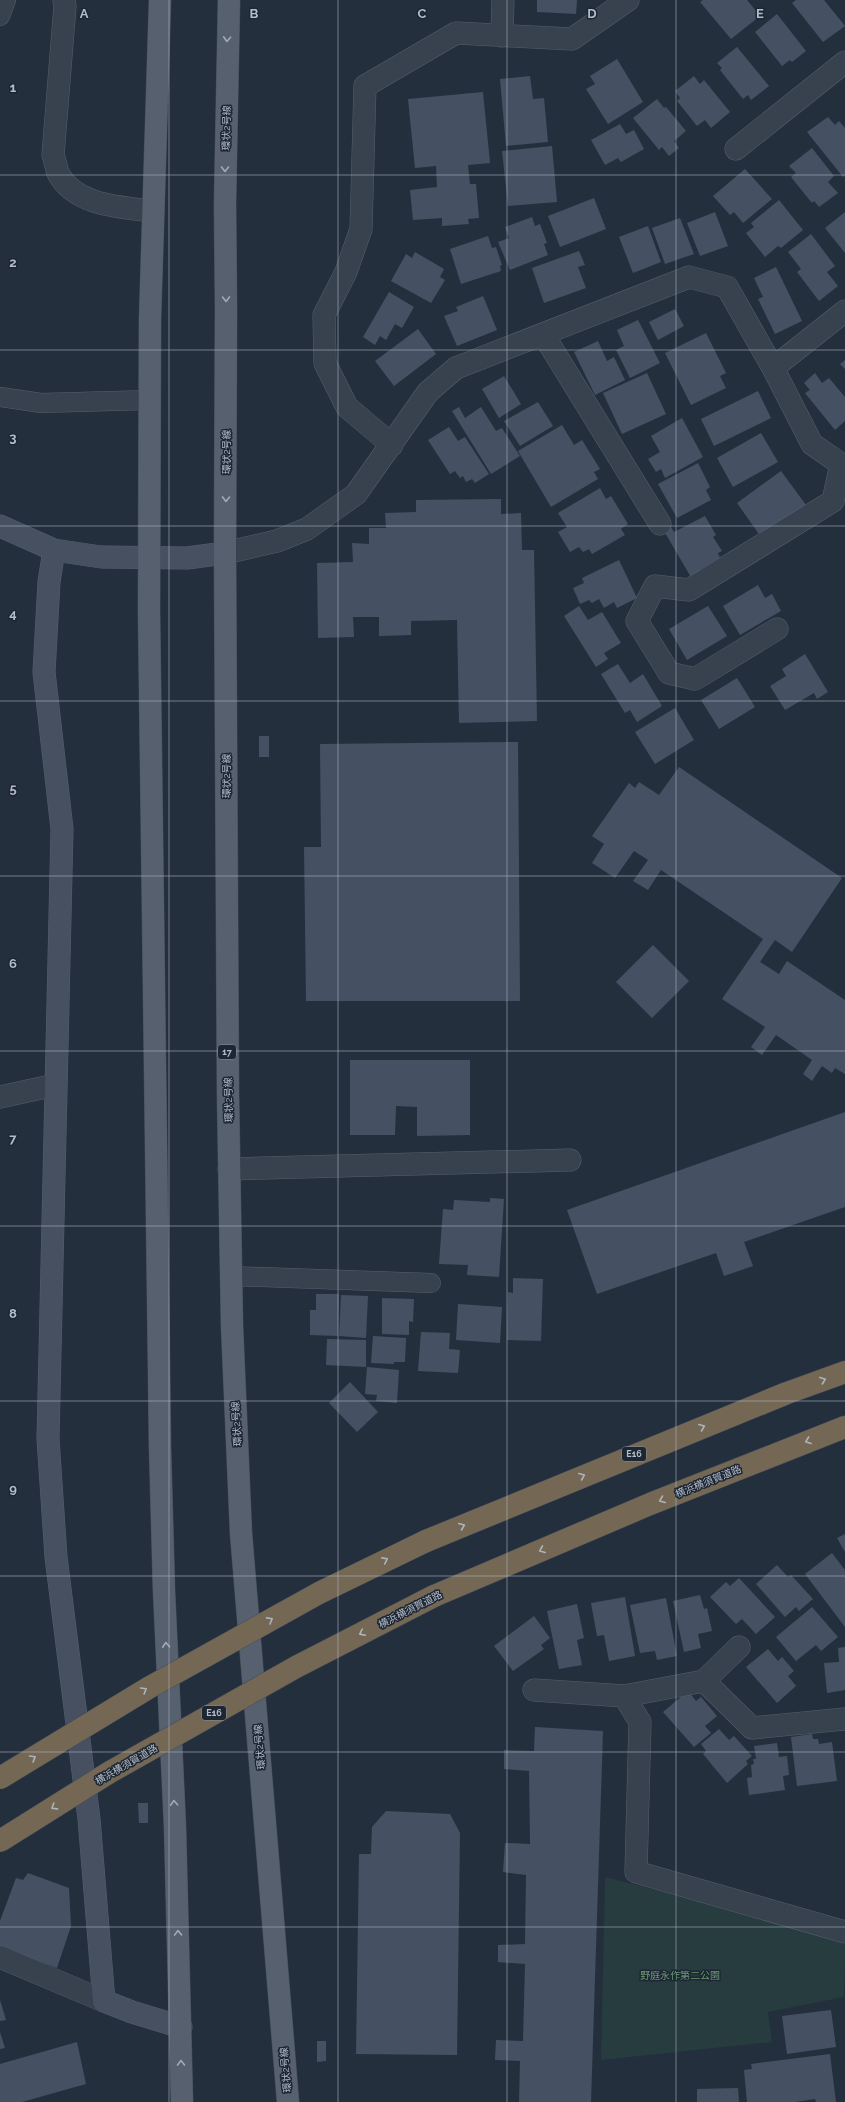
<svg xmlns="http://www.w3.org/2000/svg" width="845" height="2102" font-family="Raleway,'Noto Sans JP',sans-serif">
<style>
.green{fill:#263c3f}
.building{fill:#455162}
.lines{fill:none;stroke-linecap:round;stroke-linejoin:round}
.lane-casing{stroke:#565f6c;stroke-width:20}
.street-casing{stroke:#565f6c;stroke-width:23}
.secondary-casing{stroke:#565f6c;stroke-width:23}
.primary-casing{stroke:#414a57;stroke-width:23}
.highway-casing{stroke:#434c59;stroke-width:23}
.lane{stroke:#38414e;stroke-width:19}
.street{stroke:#38414e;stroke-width:22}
.secondary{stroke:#465061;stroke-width:22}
.primary{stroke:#56606e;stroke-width:22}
.highway{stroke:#746855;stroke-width:22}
.highway-bridge-casing{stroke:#434c59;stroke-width:23;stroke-linecap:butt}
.highway-bridge{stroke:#746855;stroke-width:22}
.oneway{stroke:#a1aab7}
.oneway2{stroke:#aeb4bd}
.grid{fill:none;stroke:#b4bcc9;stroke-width:1;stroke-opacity:0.55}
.labels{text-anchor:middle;stroke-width:3;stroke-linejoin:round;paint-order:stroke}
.shield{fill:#1d2633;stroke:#878f9c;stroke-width:1}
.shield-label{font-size:9px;font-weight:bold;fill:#b4bcc9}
.street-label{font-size:10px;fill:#b4bcc9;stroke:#1d2633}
.park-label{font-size:10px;fill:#6b9a76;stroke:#1d2633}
.grid-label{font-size:13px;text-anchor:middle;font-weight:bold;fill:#b4bcc9;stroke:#1d2633;stroke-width:3;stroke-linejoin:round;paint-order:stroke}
</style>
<rect width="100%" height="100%" fill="#242f3e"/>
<path class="green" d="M605 1877 838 1936 845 1945 844 1997 768 2012 772 2042 601 2060Z"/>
<path class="building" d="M537 0H577L576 14 537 12Z
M703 0H747L760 16 731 39 700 2Z
M796 0H824L845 26 823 42 792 3Z
M777 14 806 51 792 62 790 60 782 66 755 32Z
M737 47 769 86 751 100 748 95 743 99 720 70 722 68 717 63Z
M617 59 643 102 608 124 586 89 595 84 590 76Z
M530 76 533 99 544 98 548 142 506 146 500 79Z
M694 76 700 84 704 80 730 112 711 128 705 120 697 126 677 101 680 98 675 91Z
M483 92 490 163 468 165 470 184H465H476L479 218 468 219 469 224 442 226V218L413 220 410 190 437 187 436 166 415 168 408 99Z
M657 99 664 108 666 107 686 131 674 141 679 148 669 156 662 147 659 150 633 118Z
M828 117 835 125 839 121 845 128V176L843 177 807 132Z
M620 124 626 134 634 130 644 149 621 162 618 158 605 165 591 140Z
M552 146 557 202 508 206 502 151Z
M812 148 834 176 828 182 838 193 819 207 814 201 812 203 791 177 796 173 789 166Z
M745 169 772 199 743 223 734 212 730 215 713 196Z
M594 198 606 229 560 247 548 216Z
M779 200 803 230 781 248 778 246 765 257 746 233 754 227 751 223Z
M715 212 728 246 700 256 687 223Z
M845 212V253L825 228Z
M532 217 535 226 540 224 547 243 544 244 548 255 510 270 498 242 509 238 505 227Z
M680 218 694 254 665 264 652 228Z
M648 226 661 262 633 273 619 237Z
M811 234 835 266 827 272 838 286 819 301 797 272 801 269 788 252Z
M488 236 492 248 496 247 502 265 500 266 501 271 461 284 450 249Z
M579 251 585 265 578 267 586 288 544 303 532 268Z
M415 252 444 269 440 277 445 280 431 303 391 281 406 254 412 258Z
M776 267 802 321 775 334 758 299 763 297 754 278Z
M389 292 414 307 402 328 395 324 386 340 380 336 375 345 363 337Z
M483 296 497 330 457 346 444 316 458 311 456 307Z
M675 309 684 326 658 340 649 322Z
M638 320 660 363 630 378 616 350 624 346 617 330Z
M418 329 436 354 394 386 375 361Z
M706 333 726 373 720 376 726 388 691 405 665 353Z
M598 341 607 361 614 357 625 380 595 395 574 352Z
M845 360V369L840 364Z
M647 373 666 414 622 434 603 393Z
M815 373 822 383 829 378 845 397V421L835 430 805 393 810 390 804 383Z
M504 376 521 404 499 418 482 389Z
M758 391 771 418 714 446 701 419Z
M538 402 553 426 520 446 504 421Z
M459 407 465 418 481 407 496 431 502 428 520 456 491 474 452 411Z
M682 418 703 457 665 478 661 469 656 472 648 459 660 452 651 436Z
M562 425 574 445 582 440 600 469 594 472 598 479 551 507 518 451Z
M449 427 458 441 465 437 489 474 475 483 472 479 466 482 463 476 460 478 455 471 450 474 428 440Z
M761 433 778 462 733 487 717 458Z
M698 463 710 487 706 490 711 500 677 518 658 484Z
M781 471 806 505 761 537 737 503Z
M600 488 606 499 611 496 628 524 621 529 625 535 592 554 589 549 583 552 579 547 570 552 558 532 567 527 558 513Z
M501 499V514L521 513 522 550H534L537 721 459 723 457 620 411 621V635L379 636V617H353L354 637 318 638 317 563 353 562 352 543 369 544V528H386L385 513 416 512V500Z
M705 516 716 535 713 537 722 551 718 553 720 558 701 569 703 572 692 579 664 531 671 527 674 532Z
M619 560 637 598 617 608 614 602 604 608 599 599 592 603 589 600 580 604 573 588 584 583 582 578Z
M758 585 765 598 772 594 781 611 740 635 723 606Z
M579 606 588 620 602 612 621 643 604 653 608 659 596 667 564 616Z
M708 606 727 636 687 660 669 629Z
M805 654 828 692 817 699 814 693 785 710 770 686 786 676 782 669Z
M618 664 630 683 643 674 662 706 637 722 630 710 625 713 601 674Z
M737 678 755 707 719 729 701 700Z
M675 708 694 740 655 764 635 732Z
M259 736H269V757H259Z
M518 742 520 1001H306L304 847H321L320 744Z
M679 767 842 878 792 952 775 940 760 962 779 974 787 961 845 1000V1074L835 1068 832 1073 822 1066 812 1081 803 1074 812 1060 776 1035 762 1055 751 1047 765 1027 722 999 763 939 661 870 648 890 633 881 648 860 634 851 615 878 592 863 604 844 592 836 629 783 635 788 639 782 659 795Z
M653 945 689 981 652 1018 616 982Z
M350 1060H470V1135L417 1136V1107L396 1106 395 1135H350Z
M845 1112V1207L744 1242 753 1266 724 1276 716 1253 597 1294 567 1210Z
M490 1198 504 1199 499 1277 467 1275 468 1265 439 1264 443 1209 453 1210 454 1200 490 1202Z
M513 1278 543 1279 541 1341 507 1340 508 1292 513 1293Z
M316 1294H339L338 1336 310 1335V1310H316Z
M341 1295 368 1296 366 1338 339 1336Z
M382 1298 414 1299 413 1322 409 1321V1335L382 1334Z
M458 1304 502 1307 500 1343 456 1340Z
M421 1332 450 1333 449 1349 460 1350 458 1373 418 1371Z
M373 1336 406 1338 405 1362H394V1364L371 1363Z
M327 1339 366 1340V1367L326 1365Z
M367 1367 399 1370 397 1403 376 1401 377 1395 365 1394Z
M350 1382 378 1412 357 1432 329 1403Z
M845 1534V1552L837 1538Z
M832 1553 845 1570V1627L805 1574Z
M777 1565 788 1577 791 1575 813 1599 799 1611 796 1607 785 1617 756 1584Z
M739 1578 775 1617 756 1634 742 1619 736 1624 710 1597 726 1582 730 1586Z
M700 1595 704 1609 707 1608 712 1631 698 1634 701 1648 684 1652 673 1601Z
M625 1597 635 1656 609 1661 604 1635 597 1636 591 1603Z
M666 1598 677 1656 657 1660 655 1651 640 1653 630 1605Z
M577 1604 584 1638 577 1640 582 1665 559 1669 547 1611Z
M812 1607 838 1637 821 1651 816 1645 796 1661 776 1637Z
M534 1616 550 1638 541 1645 544 1649 513 1671 494 1646Z
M845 1647V1690L827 1693 824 1663 839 1662 838 1648Z
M768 1649 778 1661 782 1657 794 1671 788 1676 796 1686 777 1703 746 1667Z
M688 1691 696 1701 701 1697 717 1716 705 1726 711 1733 694 1747 663 1712Z
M535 1727 603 1731 591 2102H519L520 2061 495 2060 496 2040 523 2041 525 1964 498 1962V1945L525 1944 526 1875 503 1872 505 1843 530 1844 529 1771 504 1769V1750L534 1751Z
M719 1729 729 1740 734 1736 752 1756 746 1761 748 1764 727 1783 703 1754 706 1751 701 1744Z
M812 1734 813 1739H818L819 1744 832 1742 837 1781 797 1786 791 1737Z
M777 1743 779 1757 787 1756 789 1775 783 1776 785 1790 749 1795 747 1778 752 1777 751 1765 754 1764 753 1759H756L754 1746Z
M138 1803H148V1823H139Z
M386 1811 450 1814 460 1833 457 2055 356 2054 359 1854H371L372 1827Z
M28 1873 69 1888 71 1926 57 1968 0 1947V1921L16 1878 23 1880Z
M0 2000 6 2020 0 2021Z
M831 2010 836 2047 787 2054 782 2016Z
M0 2032 5 2048 0 2049Z
M317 2041H326V2061L317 2062Z
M77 2042 86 2084 22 2102H0V2064Z
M830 2054 836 2102H816L815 2099 795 2102H747L744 2070 752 2069 751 2064Z
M738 2088 739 2102H697V2089Z"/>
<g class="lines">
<defs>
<path id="lane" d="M0 16 6 0
M0 397 41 403 149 400
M230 1276 431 1283"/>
<path id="street" d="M64 0 65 6 53 155C55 160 56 167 58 173 75 206 121 207 153 211
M502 36 503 0
M736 149 845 62
M543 334 660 524
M773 368 845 311
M392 445 347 407 325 363 324 315 346 272 361 229 365 86 456 33 572 39 628 0
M225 553 277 541 307 529 356 494 428 392 456 368 689 277 727 287 773 368 812 444 845 467
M777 629 695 679 669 673 637 621 655 586 689 590 833 501 841 464
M0 1097 55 1085
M229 1169 570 1160
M704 1681 752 1728 845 1719
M534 1690 624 1696 640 1722 636 1872 845 1932
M624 1696 704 1681 739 1647
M0 1957 104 2001"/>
<path id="secondary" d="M0 526 54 550 101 557 187 558 225 553
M54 550 49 582 44 672 62 829 48 1439 56 1557 89 1819 104 2001 132 2012 181 2027"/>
<path id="primary" d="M160 0 150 319 149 610 160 1447 164 1591 175 1827 182 2102
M229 0 225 203 226 309 225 553 228 1096 232 1326 241 1533 288 2102"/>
<path id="highway" d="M426 1541 787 1393 845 1372
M434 1596 650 1504 845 1427"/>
</defs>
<use href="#lane" class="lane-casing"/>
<use href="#street" class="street-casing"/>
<use href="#secondary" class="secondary-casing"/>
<use href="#primary" class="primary-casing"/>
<use href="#highway" class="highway-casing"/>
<use href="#lane" class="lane"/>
<use href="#street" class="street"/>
<use href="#secondary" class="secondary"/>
<use href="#primary" class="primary"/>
<use href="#highway" class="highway"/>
<defs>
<path id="highway-bridge" d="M0 1778 150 1687 319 1593 426 1541
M0 1841 110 1772 296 1667 434 1596"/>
</defs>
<use href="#highway-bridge" class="highway-bridge-casing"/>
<use href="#highway-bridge" class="highway-bridge"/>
</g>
<defs><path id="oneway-chevron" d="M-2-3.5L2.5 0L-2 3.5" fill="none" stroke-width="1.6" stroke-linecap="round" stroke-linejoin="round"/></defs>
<g class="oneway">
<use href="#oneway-chevron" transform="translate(227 39) rotate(93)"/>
<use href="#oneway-chevron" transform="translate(225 169) rotate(91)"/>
<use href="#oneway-chevron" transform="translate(226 299) rotate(89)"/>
<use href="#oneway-chevron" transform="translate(226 499) rotate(91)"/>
<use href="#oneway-chevron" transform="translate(166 1645) rotate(-93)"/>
<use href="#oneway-chevron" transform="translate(174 1803) rotate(-93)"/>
<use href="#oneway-chevron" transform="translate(178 1933) rotate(-92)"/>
<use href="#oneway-chevron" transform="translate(181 2063) rotate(-91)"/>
</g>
<g class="oneway2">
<use href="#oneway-chevron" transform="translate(823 1380) rotate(-20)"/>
<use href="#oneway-chevron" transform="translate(702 1427) rotate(-22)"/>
<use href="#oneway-chevron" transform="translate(808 1441) rotate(160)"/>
<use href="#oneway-chevron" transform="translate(582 1476) rotate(-23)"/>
<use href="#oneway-chevron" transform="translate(662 1500) rotate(158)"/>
<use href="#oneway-chevron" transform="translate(462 1526) rotate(-23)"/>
<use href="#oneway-chevron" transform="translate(542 1550) rotate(157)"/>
<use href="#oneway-chevron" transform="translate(385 1560) rotate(-26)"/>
<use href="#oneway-chevron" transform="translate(270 1620) rotate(-29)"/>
<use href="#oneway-chevron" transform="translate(362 1633) rotate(153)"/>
<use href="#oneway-chevron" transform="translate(144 1690) rotate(-31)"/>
<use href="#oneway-chevron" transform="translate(33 1758) rotate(-31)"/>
<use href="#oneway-chevron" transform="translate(54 1807) rotate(148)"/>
</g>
<path class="grid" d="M169 0V2102M338 0V2102M507 0V2102M676 0V2102M0 175H845M0 350H845M0 526H845M0 701H845M0 876H845M0 1051H845M0 1226H845M0 1401H845M0 1576H845M0 1752H845M0 1927H845"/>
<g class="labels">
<g class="shield">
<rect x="218" y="1045" width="18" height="14" rx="3"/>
<rect x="622" y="1447" width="24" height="14" rx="3"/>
<rect x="202" y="1706" width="24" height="14" rx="3"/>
</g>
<g class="shield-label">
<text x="227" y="1055">17</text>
<text x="634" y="1457">E16</text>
<text x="214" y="1716">E16</text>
</g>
<g class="street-label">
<text transform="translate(226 128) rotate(-89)" y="4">環状2号線</text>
<text transform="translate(226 452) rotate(-90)" y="4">環状2号線</text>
<text transform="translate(226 776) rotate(-90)" y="4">環状2号線</text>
<text transform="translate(228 1100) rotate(-91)" y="4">環状2号線</text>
<text transform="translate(236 1424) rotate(-93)" y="4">環状2号線</text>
<text transform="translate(708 1481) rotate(-22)" y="4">横浜横須賀道路</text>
<text transform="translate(410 1609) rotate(-27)" y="4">横浜横須賀道路</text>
<text transform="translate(259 1747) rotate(-95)" y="4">環状2号線</text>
<text transform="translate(126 1764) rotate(-30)" y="4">横浜横須賀道路</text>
<text transform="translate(285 2070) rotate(-95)" y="4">環状2号線</text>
</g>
<g class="park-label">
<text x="680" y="1979">野庭永作第二公園</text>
</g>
</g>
<g class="grid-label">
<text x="84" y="18">A</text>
<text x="254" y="18">B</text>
<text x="422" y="18">C</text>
<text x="592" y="18">D</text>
<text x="760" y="18">E</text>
<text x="13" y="92">1</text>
<text x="13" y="267">2</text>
<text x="13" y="442">3</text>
<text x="13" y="618">4</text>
<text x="13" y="793">5</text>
<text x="13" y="968">6</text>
<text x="13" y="1143">7</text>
<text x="13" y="1318">8</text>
<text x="13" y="1493">9</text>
</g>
</svg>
